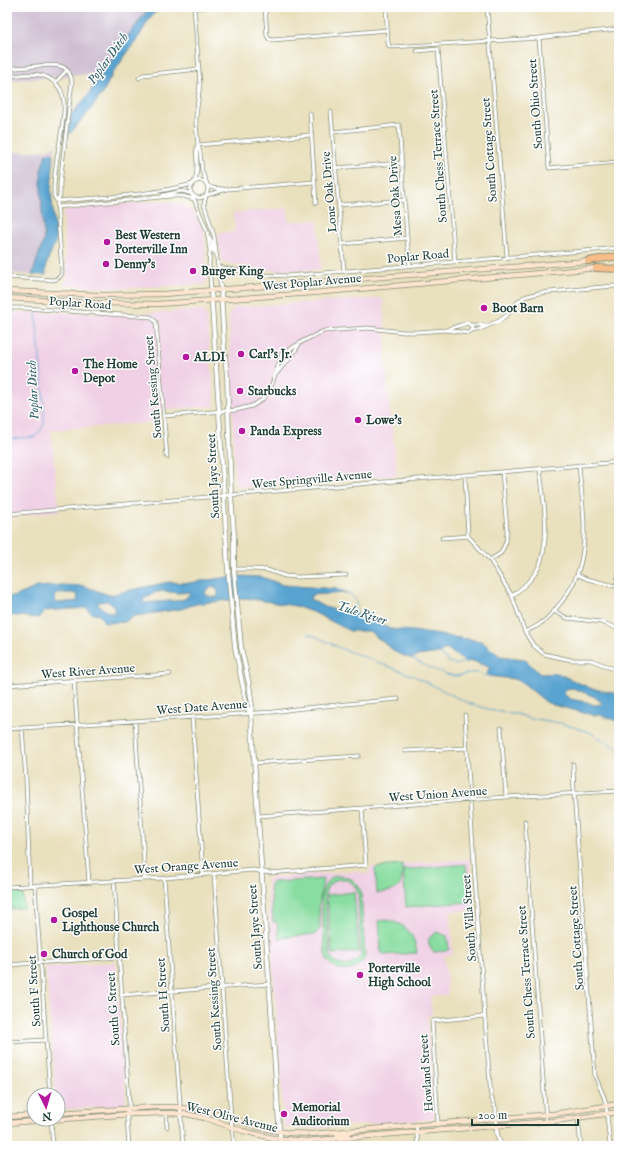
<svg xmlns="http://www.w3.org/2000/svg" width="626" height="1153" font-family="'IM FELL English',serif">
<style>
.built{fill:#f0d0e5}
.industrial{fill:#cebed2}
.green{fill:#88dda0;stroke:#548d6a;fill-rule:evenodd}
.water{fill:#59a3d0;stroke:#3c7082;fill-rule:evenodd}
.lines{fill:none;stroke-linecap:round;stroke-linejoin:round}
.stream{stroke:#59a3d0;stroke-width:1}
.minor-casing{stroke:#848e78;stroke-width:4.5}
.tertiary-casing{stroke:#848e78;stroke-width:5.5}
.secondary-casing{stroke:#848e78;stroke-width:6}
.motorway-casing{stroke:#848e78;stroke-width:8}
.minor{stroke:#fff;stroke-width:3}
.tertiary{stroke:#fff;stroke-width:4}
.secondary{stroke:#fde5d0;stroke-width:4.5}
.motorway{stroke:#f9bd89;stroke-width:6}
.poi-dot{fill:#b5179e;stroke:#fff;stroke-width:1.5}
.labels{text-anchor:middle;stroke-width:3;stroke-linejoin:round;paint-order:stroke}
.street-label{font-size:12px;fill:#1f3d34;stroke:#fff}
.poi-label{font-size:12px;font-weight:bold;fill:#1f3d34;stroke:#fff;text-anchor:start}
.water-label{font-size:13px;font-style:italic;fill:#33616b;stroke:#fff}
</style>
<rect width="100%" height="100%" fill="#fff"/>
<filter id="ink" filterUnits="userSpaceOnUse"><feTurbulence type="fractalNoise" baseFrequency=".025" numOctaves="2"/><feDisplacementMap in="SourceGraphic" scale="8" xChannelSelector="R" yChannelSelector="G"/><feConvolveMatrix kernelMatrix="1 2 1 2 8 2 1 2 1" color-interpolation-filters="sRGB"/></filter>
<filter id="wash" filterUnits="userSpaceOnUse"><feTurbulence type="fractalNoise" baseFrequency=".012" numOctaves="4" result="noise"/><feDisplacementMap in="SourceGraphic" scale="16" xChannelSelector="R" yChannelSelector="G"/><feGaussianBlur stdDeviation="0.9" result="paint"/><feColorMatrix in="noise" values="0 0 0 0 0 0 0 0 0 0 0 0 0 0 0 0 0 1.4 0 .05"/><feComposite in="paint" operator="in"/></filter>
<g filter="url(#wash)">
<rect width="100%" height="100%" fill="#e9e0bd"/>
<path class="built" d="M158 201 174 202 185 206 194 213 201 222 204 231 206 254 205 259 207 280 206 283 202 286 200 284 173 286 121 288 63 285 67 280V274L63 215 65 211 68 209Z
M287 208 289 222 317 220 321 269 289 271 270 270 222 262 217 233 235 232 233 213Z
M383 298 386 337 385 366 397 475 240 487 235 484 229 314 235 307Z
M201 310 206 314 215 406 158 410 159 422 51 430 59 511 7 517V313L23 312 156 313Z
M470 859 473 910 450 912 453 955 444 956 448 995 430 996 432 1016H427L435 1116 433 1119 320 1128H287L284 1126 267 881 270 878 359 871 362 874H368L370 870V867Z
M116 962 126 1101 123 1105 58 1110V1095H56L46 970 47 968Z"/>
<path class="industrial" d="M7 7H150L127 37 102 73 7 81Z
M56 145 54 154H46L41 170V195L44 239 32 275 7 273V153L46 150Z"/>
<path class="green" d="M466 864 470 902 406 907 403 870Z
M402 865C403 888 400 891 377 893L375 869 377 867Z
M335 876C347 875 357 880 361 891L365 955C360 976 329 975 325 953L321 898C323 887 326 881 335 876ZM340 879C350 879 356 885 358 894L361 954C354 968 338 970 330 955L325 897C325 887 331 881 340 879Z
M323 879 319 906 320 928 316 934 279 938 277 922H273L270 884 273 882Z
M23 892 24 908 7 909V893Z
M354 892 359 952 332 954 327 895Z
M385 920C406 923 414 933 417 953L385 955 381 952 379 921Z
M437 932 447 936 449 949 446 951 433 952 429 944V938Z"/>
<path class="water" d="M150 7H160L148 21 140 35 113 73 102 94 91 109 68 136 71 115 88 95 102 73 127 37Z
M46 153 54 154 51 191 56 240 48 260 46 268V275H32L44 239 41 195V170Z
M235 576 262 577 283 585 336 589 347 593 312 595 310 599 324 607 372 618 390 629 413 631 481 641 500 656 525 659 540 674 557 673 590 688 619 694V722L607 717H604L601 715H593L553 705 546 702 523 683 514 679 488 676 487 673 489 670V667C484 665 478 664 474 661L465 662 449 650H442L440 653 417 656 412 659 397 653 369 631H350L315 613 295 606 246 598 196 604 181 609 135 616 124 622 105 623 98 614H93L86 608 45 611 39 618 7 615V597L16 596 37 587 62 585 84 586 109 595 168 582 188 583ZM212 587 218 590V597H211L205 594C206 589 208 589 212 587ZM163 591 178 593 191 592 185 599 174 601H169L142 603 145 598 151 596 153 593ZM71 593 77 594 78 601 56 603 55 597 57 594ZM107 601 113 605 115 612C108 614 103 608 97 604L100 602ZM573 688 595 697 603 704 594 705 587 702 570 699 564 694V692L566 689Z"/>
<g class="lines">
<path class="stream" d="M7 439 34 437 40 432 44 424V405L36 313
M347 593C358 596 357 607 357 616
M308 634 315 636 340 648 414 676 462 700 471 704 492 710 501 711 510 714H517L531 719H536L560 723 589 732 619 749
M439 653 450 663 452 662 455 665 465 662
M412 658C417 663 448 676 456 676 465 675 476 669 484 676L488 675"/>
</g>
</g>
<g filter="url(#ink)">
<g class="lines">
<defs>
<path id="minor" d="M194 7 200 84 196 116V124L198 145 200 152 202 171 207 184
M265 7 267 36 269 39 273 40 387 30
M386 7 388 43 389 46 391 47 539 38 569 34 619 29
M487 7 507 257
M194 8 206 7
M539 38 549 168 619 162
M417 51 438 49 455 262
M12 68C20 68 29 67 37 66 53 65 69 61 72 82L60 183V195L57 201
M139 78 143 75 199 69
M55 83 67 70
M331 112 344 271
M310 113 316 203
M333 132 399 125 407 238 410 266
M198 145 310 135
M335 168 402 163
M194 182C200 171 195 158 197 146
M208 186 213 188 223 189
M163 195 182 191 192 194
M207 195 227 189 314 182
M206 196 199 198 192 195 190 189 194 182 199 180 204 182 206 183 208 188 204 204 214 236 221 290
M194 199 207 231 210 251 209 264 211 290
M57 201C102 197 148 196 192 184
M339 205 405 200
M57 207 171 196H183L194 199
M209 238 212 242 213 251 216 253
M342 244 407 238
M218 267 264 275 287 276 619 248
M7 277 53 280C58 279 61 277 62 272L57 201 54 196V189C54 169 59 148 62 128 63 118 66 107 63 97 61 86 51 77 40 75 31 73 21 75 12 76
M7 308H25L151 317 156 322 167 457
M471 325H479L486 326
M472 331 478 330 499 321 507 315 518 302 524 297 539 293 613 286 619 287
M291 357 300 343
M276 374 286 362 290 359 291 357 290 354 285 353
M164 416 236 410 252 406 262 400 270 390 282 354 305 340 324 331 368 328 404 332H417L446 330 468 333 471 332 473 328 470 324 467 323C460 326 453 327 446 330
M618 462 619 473
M465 475 468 536
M7 514 619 462
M442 538 468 536 490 560 512 596 525 632 533 645 544 654 571 660H591L619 671
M490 560 501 553 506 542 507 530 502 472
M234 569H253L267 570 285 576 297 577 346 575
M578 575 587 579 619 587
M616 586 619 572
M512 596C524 587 537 575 541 561 550 534 543 496 540 469
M554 611 567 618 601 622 619 629
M525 632C530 629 537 627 541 623 548 619 553 612 558 606 595 564 583 516 579 465
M74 681 89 882
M7 685 170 674
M465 715C472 842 481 970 491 1097L496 1109V1118
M192 717 203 874
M135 721 145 879
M22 728 26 779 30 886
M501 728 506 797
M7 729 273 712 295 709 398 699
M405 751 467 748
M254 763 359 756
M573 764 574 793 595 1076 604 1097 606 1105 610 1146
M259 816 506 797 619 791
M525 821 546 1122
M214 874 231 1118 234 1146
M164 878 183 1146
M114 880 129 1101V1108L127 1118 129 1146
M35 886 50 1095
M7 887 164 878 253 870 270 873 366 865 362 809
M7 965 119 957
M121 995 269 984
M7 1042 46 1040
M166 1113 167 1127
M578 1118 581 1146
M51 1119 53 1146
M438 1123 432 1021 484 1016
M416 1125 418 1146
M280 1139V1146"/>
<path id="tertiary" d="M211 290 219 411 228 570 235 647 247 707 250 713
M221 290 224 346 227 375 231 495 234 535V571L241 647 249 684 252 706 251 713C261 855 269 997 280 1139
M496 1118 497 1134 501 1146"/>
<path id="secondary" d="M7 291 98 295 163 294 589 261
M7 298 97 303 158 304 313 293 598 268
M58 1113 155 1107H175L205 1111 231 1118 255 1126 272 1130 289 1133 311 1134 553 1114 619 1104
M7 1117 34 1115
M7 1123 132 1114 169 1113 186 1114 205 1118 243 1131 273 1138 306 1141 554 1121 619 1112
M337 1136 346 1135 352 1131"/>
<path id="motorway" d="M588 261 619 256
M596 268 619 269"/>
</defs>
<use href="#minor" class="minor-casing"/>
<use href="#tertiary" class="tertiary-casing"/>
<use href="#secondary" class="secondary-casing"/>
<use href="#motorway" class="motorway-casing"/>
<use href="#minor" class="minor"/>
<use href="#tertiary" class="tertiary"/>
<use href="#secondary" class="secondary"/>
<use href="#motorway" class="motorway"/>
</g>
</g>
<g class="poi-dot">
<circle cx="107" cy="242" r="4"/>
<circle cx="106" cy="264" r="4"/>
<circle cx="193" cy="271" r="4"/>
<circle cx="484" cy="308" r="4"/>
<circle cx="241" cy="354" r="4"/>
<circle cx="186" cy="357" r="4"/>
<circle cx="75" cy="371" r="4"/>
<circle cx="240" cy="391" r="4"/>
<circle cx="358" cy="420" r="4"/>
<circle cx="242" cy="431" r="4"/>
<circle cx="54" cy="920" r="4"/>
<circle cx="44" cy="954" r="4"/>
<circle cx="360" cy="975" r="4"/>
<circle cx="284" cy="1114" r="4"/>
</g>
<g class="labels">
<g class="street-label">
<text transform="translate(535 104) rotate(-94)" y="4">South Ohio Street</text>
<text transform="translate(489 150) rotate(-94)" y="4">South Cottage Street</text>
<text transform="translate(438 156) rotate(-94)" y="4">South Chess Terrace Street</text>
<text transform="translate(329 192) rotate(-95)" y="4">Lone Oak Drive</text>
<text transform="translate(395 196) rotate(-94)" y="4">Mesa Oak Drive</text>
<text transform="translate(418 256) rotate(-5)" y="4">Poplar Road</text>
<text transform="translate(312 282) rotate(-5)" y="4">West Poplar Avenue</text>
<text transform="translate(80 303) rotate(4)" y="4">Poplar Road</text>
<text transform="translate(153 387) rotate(-95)" y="4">South Kessing Street</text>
<text transform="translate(213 476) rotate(-93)" y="4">South Jaye Street</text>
<text transform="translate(312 479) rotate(-5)" y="4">West Springville Avenue</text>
<text transform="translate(88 671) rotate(-4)" y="4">West River Avenue</text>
<text transform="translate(202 707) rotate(-4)" y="4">West Date Avenue</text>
<text transform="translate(438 794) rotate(-4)" y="4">West Union Avenue</text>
<text transform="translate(186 866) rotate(-4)" y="4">West Orange Avenue</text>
<text transform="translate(469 918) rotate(-94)" y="4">South Villa Street</text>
<text transform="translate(255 927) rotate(-94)" y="4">South Jaye Street</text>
<text transform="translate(576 938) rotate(-94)" y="4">South Cottage Street</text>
<text transform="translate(526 972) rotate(-94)" y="4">South Chess Terrace Street</text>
<text transform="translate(34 991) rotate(-94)" y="4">South F Street</text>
<text transform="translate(163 995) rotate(-94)" y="4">South H Street</text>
<text transform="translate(214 999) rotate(-94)" y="4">South Kessing Street</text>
<text transform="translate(113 1009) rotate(-94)" y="4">South G Street</text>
<text transform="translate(426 1073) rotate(-94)" y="4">Howland Street</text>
<text transform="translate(232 1117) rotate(14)" y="4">West Olive Avenue</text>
</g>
<g class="poi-label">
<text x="115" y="239">Best Western<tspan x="115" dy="14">Porterville Inn</tspan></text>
<text x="114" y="268">Denny's</text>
<text x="201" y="275">Burger King</text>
<text x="492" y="312">Boot Barn</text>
<text x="249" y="358">Carl's Jr.</text>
<text x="194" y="361">ALDI</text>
<text x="83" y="368">The Home<tspan x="83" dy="14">Depot</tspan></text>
<text x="248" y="395">Starbucks</text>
<text x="366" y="424">Lowe's</text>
<text x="250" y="435">Panda Express</text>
<text x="62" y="917">Gospel<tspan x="62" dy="14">Lighthouse Church</tspan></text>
<text x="52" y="958">Church of God</text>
<text x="368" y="972">Porterville<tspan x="368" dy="14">High School</tspan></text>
<text x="292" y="1111">Memorial<tspan x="292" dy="14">Auditorium</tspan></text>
</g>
<g class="water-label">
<text transform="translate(107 58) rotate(-54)" y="5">Poplar Ditch</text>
<text transform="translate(32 390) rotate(-93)" y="5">Poplar Ditch</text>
<text transform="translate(362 612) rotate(18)" y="5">Tule River</text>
</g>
</g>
<rect width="626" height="1153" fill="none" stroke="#fff" stroke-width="24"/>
<g transform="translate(46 1107) rotate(175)"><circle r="19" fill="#ffffff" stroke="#a5b1ae"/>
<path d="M0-3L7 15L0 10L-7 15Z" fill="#b5179e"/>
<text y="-6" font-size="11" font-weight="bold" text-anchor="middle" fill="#1f3d34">N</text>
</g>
<path d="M472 1119v6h106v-6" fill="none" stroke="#1f3d34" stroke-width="2"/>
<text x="478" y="1119" font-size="12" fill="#1f3d34" stroke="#ffffff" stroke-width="3" paint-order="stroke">200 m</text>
</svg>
